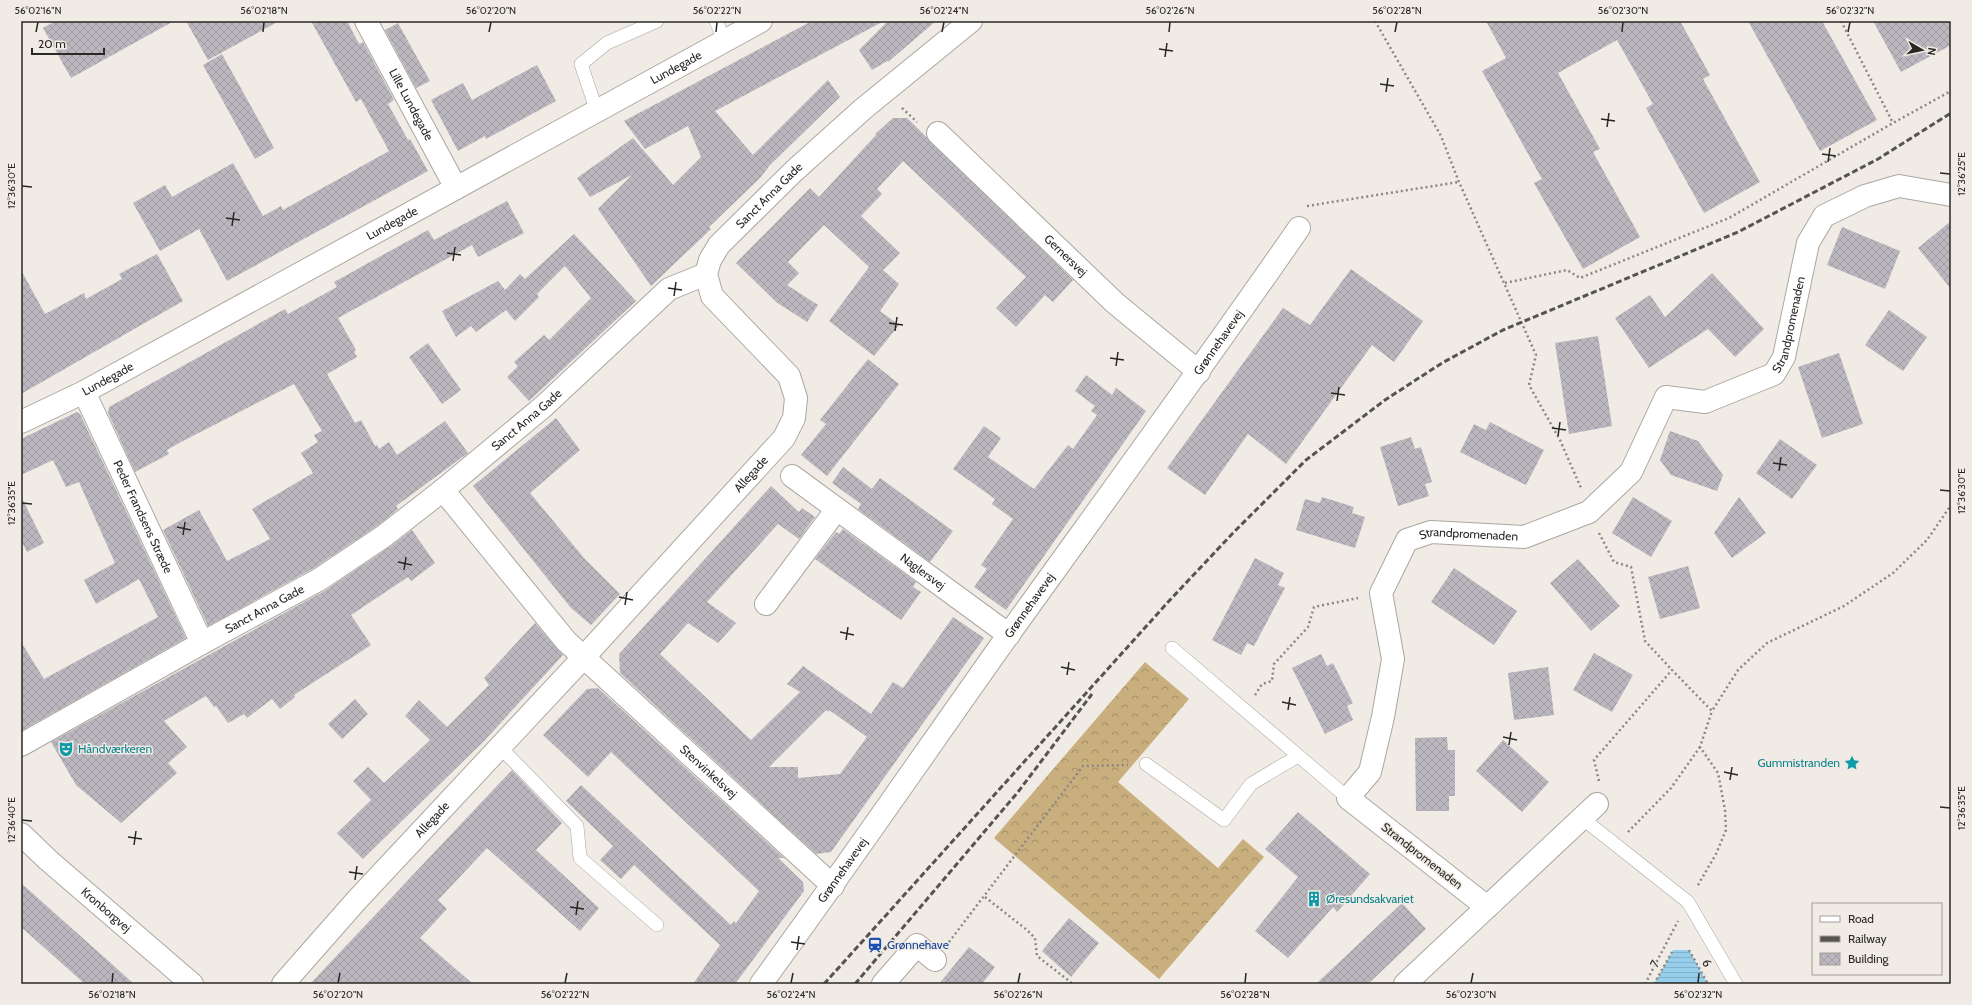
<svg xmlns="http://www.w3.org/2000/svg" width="1972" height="1005" font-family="Cabin,sans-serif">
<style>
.forest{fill:url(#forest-crowns)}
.water{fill:url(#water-rules)}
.building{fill:url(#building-cross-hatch);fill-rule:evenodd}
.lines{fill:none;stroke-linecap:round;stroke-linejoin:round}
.service-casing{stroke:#aca7a0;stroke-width:14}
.minor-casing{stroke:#aca7a0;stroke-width:24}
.secondary-casing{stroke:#aca7a0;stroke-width:24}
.path{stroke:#8a8782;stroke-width:2.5;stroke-dasharray:2 3;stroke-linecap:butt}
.service{stroke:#fff;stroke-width:13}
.minor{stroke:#fff;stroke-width:22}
.secondary{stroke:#fff;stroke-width:22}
.rail{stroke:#565450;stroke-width:3;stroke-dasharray:6 3;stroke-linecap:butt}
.ticks{fill:none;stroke:#2a2825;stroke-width:1.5}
.labels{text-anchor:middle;stroke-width:3;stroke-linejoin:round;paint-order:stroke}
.street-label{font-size:12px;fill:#2a2825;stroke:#f0ebe4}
.culture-label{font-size:12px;fill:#0d838f;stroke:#f0ebe4;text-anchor:start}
.transit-label{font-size:12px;fill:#164399;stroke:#f0ebe4;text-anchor:start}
.neatline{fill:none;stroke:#2a2825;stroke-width:1.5}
.ticks-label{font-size:10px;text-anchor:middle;fill:#2a2825}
</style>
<defs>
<pattern id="forest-crowns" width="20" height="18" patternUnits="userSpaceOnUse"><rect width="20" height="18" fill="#c9ae7e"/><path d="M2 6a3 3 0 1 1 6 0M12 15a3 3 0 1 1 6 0" fill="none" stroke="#a38e67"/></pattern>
<pattern id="water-rules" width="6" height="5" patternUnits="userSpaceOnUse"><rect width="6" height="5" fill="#97ceec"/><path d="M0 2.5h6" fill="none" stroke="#82b1ca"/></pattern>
<pattern id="building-cross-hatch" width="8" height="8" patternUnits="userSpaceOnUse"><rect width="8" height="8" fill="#bbb7bf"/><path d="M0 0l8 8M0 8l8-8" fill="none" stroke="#a19da4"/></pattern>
</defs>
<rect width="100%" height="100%" fill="#f0ebe4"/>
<path class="forest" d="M1145 662 1189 699 1118 782 1218 868 1243 839 1264 857 1159 979 994 838Z"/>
<path class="water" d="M1673 950H1689L1708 984H1654Z"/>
<path class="building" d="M55 21H174L71 78 43 28Z
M186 21H279L208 60Z
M311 21H347L359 44 363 42 394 100 388 104 408 140 410 139 428 171 227 281 199 229 160 251 133 203 165 185 172 197 233 163 263 216 281 206 283 210 389 151 361 99 356 102Z
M812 21H884L715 111 753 155 828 80 840 97 770 165 760 178 709 227 711 229 651 286 598 209 632 175 590 197 577 178 633 138 673 185 701 157 688 126 645 149 624 121Z
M888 21H936L888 62 887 61 872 70 859 50Z
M1486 21H1680L1710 75 1703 79 1760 182 1704 213 1646 108 1653 104 1617 40 1558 73 1600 149 1593 152 1640 237 1583 269 1534 183 1542 179 1482 71 1506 58Z
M1748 21H1822L1877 120 1820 151Z
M1873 21H1951V45L1901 72Z
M398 23 430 81 416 88 385 30Z
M222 54 274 148 255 159 203 65Z
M537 65 556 101 486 139 485 136 458 151 431 100 463 83 472 100Z
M893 118H907L1073 280 1053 302 1045 295 1016 327 996 308 1026 277 903 161 877 189 882 194 861 216 900 253 883 270 899 284 880 311 899 325 874 356 829 321 869 267 824 225 788 262 799 273 787 285 818 305 807 322 776 302 736 263 810 188 819 197 876 135 875 134Z
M507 201 524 233 478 257 472 245 338 318 356 350 354 352 357 357 327 374 355 423 361 420 375 446 377 445 379 449 389 442 397 455 445 421 468 453 396 506 398 509 377 526 314 568 208 626 163 530 199 510 227 561 270 539 252 509 313 473 301 453 318 442 314 435 322 431 294 384 181 442 167 450 169 454 135 472 108 413 109 407 285 309 288 314 337 287 334 282 428 230 434 240Z
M1951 221V289L1918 248Z
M1842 227 1900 251 1885 289 1827 265Z
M574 234 636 301 529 401 507 377 518 366 514 362 544 335 549 340 591 298 565 266 537 294 539 297 515 321 506 310 476 332 471 326 456 337 442 311 498 281 505 290 520 274 525 279Z
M157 254 183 301 21 394V270L45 314 84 293 86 299 122 279 119 274Z
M1351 269 1423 321 1394 362 1372 345 1286 464 1248 434 1205 495 1167 468 1283 308 1310 325Z
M1712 273 1764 329 1735 357 1708 329 1649 368 1615 318 1650 295 1665 317Z
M1889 310 1927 337 1903 371 1865 345Z
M1598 336 1612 426 1569 434 1555 343Z
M428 343 461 390 442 404 409 357Z
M1839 353 1863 424 1822 438 1798 367Z
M868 359 899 384 827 476 801 455 826 424 820 420Z
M1086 375 1112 395 1116 388 1146 411 1006 610 974 587 987 569 981 565 1013 519 992 504 995 499 953 469 984 426 1001 438 988 457 1034 489 1068 445 1073 449 1097 415 1091 411 1095 406 1075 391Z
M77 412 80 414 186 638 21 731V642L44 679 158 617 139 579 96 604 84 580 115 563 79 482 66 487 53 460 21 475V439Z
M556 418 580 450 530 493 584 558 620 594 591 625 571 608 473 486Z
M1490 422 1544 450 1526 485 1460 452 1474 424 1486 430Z
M1670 431 1698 441 1723 475 1717 491 1671 475 1660 460Z
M1411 437 1415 449 1421 447 1432 482 1425 484 1429 496 1398 506 1380 447Z
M1780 439 1817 465 1792 499 1756 473Z
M843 467 872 489 880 478 953 531 930 562 858 509 861 504 832 483Z
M771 486 799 512 802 508 815 517 799 539 778 524 707 602 736 623 718 643 688 623 660 654 751 740 800 692 787 684 803 666 871 714 893 682 903 688 953 617 984 638 831 852 816 854 620 673 619 654ZM826 710 828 712 829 710 867 737 840 774 798 778V767H769Z
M21 496 44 543 27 552 21 540Z
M1322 497 1354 507 1352 513 1365 517 1355 548 1296 530 1305 499 1320 503Z
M1633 497 1672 521 1651 557 1612 533Z
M1739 497 1766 533 1732 558 1714 533Z
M843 529 916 582 913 587 921 592 901 620 815 559 836 532 839 534Z
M412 530 435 563 411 581 408 577 351 615 371 645 294 695 295 697 280 709 272 699 247 718 244 714 228 723 216 706 214 707 206 696 164 721 187 747 168 763 177 773 121 823 76 785 51 742 326 590 391 546Z
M1255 558 1284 573 1278 585 1285 588 1254 646 1247 643 1241 655 1212 640Z
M1578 559 1620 606 1591 631 1550 583Z
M1688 566 1700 608 1660 619 1648 577Z
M1454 568 1517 611 1494 645 1431 602Z
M535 623 563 655 484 741 363 859 337 833 371 800 353 781 368 767 384 783 430 740 405 716 419 700 447 727 489 685 484 678Z
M1594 653 1633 675 1612 712 1573 690Z
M1321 654 1327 666 1333 663 1353 703 1347 706 1353 720 1325 734 1292 668Z
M1548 667 1554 715 1514 720 1508 673Z
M598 688 784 858H778L803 882 804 891 735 984H693L720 945 634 865 621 879 600 860 613 846 566 801 581 785 731 925 734 921 736 923 759 891 611 752 588 777 543 735 587 689Z
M355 699 368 714 342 739 328 724Z
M1447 737 1448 750H1455V796H1449V811H1416L1415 738Z
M1503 740 1549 782 1522 812 1476 771Z
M512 770 562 823 536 850 599 908 580 931 487 848 438 900 447 909 420 938 473 984H310Z
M1298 812 1370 874 1337 912 1333 907 1288 958 1255 931 1298 877 1265 849Z
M21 883 114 966 134 984H85L21 927Z
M1402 903 1426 929 1368 984H1316Z
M1069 918 1099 943 1071 977 1042 951Z
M969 947 995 967 982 984H939Z"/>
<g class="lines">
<defs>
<path id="service" d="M716 21 725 41
M597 112 581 64 607 43 657 21
M1172 648 1348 798
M500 747 577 826 580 858 657 925
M1146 764 1224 820 1251 784 1298 756
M1582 818 1688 902 1736 984"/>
<g id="minor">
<path id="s1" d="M366 21 456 188"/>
<path id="s2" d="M938 133 1115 303 1199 372"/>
<path id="s3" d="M84 392 202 643"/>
<path id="s4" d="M21 422 84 392 761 21"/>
<path id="s5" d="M792 476 1009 635"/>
<path id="s6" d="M443 490 566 641 833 886"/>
<path d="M766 604 837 509"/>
<path id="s7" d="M21 745 202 643 320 579 384 536 443 490 544 406 669 289 706 274"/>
<path id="s8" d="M1487 907 1348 798 1370 772 1383 717 1393 659 1381 593 1407 540 1431 532 1524 537 1589 512 1631 472 1666 397 1705 402 1774 374 1784 357 1808 243 1824 216 1865 196 1899 186 1951 195"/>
<path id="s9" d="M761 984C845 869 926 751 1009 634 1106 499 1204 365 1299 228"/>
<path d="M883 984 917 945 935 960"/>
<path d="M1405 984 1597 804"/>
</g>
<g id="secondary">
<path id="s10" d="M21 834 48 860 192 984"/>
<path id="s11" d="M283 984 356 901 583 658 784 438 794 418 796 398 789 376 712 296 706 274 710 260 719 245 794 171 863 109 971 21"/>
</g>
</defs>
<use href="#service" class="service-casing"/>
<use href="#minor" class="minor-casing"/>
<use href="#secondary" class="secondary-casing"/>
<path class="path" d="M1375 21 1441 136 1459 182 1536 355 1529 385 1560 440 1581 488
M1841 21 1893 123
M902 108 917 122
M1307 206 1459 182
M1505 283 1567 270 1580 278 1729 218 1893 123 1951 91
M1599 533 1614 562 1631 567 1645 641 1672 670
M1255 695 1262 684 1272 681 1274 664 1308 627 1314 607 1358 598
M1599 781 1594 760 1672 670 1712 711 1738 670 1767 643 1844 606 1893 573 1927 540 1951 505
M1628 832 1671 788 1700 747
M1698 885 1716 854 1726 830 1725 810 1718 773 1700 747 1712 711
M985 897 1027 930 1035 938 1037 956 1073 984
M949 942 1083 766 1128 765
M1689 950 1708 984
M1645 984 1678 921
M1654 984 1672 952"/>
<use href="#service" class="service"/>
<use href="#minor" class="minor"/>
<use href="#secondary" class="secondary"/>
<path class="rail" d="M824 984 1169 601 1233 533 1306 460 1385 400 1442 363 1503 330 1738 232 1878 159 1951 113
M855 984 1018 792 1092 694"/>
</g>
<path class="ticks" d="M36 32 38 22M263 32 264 22M489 32 491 22M716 32 717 22M942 32 944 22M1169 32 1170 22M1395 32 1397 22M1622 32 1623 22M1848 32 1850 22M1159 49 1173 51M1165 57 1167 43M1380 84 1394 86M1386 92 1388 78M1601 119 1615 121M1607 127 1609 113M1822 154 1836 156M1828 162 1830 148M1940 173 1950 174M22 186 32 187M226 218 240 220M232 226 234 212M447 253 461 255M453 261 455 247M668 288 682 290M674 296 676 282M889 323 903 325M895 331 897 317M1110 358 1124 360M1116 366 1118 352M1331 393 1345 395M1337 401 1339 387M1552 428 1566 430M1558 436 1560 422M1773 463 1787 465M1779 471 1781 457M1940 490 1950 491M22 503 32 504M177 527 191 530M183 535 185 522M398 562 412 565M404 570 406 557M619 597 633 600M625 605 627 592M840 632 854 635M846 640 848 627M1061 667 1075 670M1067 675 1069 662M1282 702 1296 705M1288 710 1290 697M1503 737 1517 740M1509 745 1511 732M1724 772 1738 775M1730 780 1732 767M1940 807 1950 808M22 820 32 821M128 837 142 839M134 845 136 831M349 872 363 874M355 880 357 866M570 907 584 909M576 915 578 901M791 942 805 944M797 950 799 936M112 983 113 973M338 983 340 973M565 983 567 973M791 983 793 973M1018 983 1020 973M1245 983 1246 973M1471 983 1473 973M1698 983 1699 973"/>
<defs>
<symbol id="theatre-bare" viewBox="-9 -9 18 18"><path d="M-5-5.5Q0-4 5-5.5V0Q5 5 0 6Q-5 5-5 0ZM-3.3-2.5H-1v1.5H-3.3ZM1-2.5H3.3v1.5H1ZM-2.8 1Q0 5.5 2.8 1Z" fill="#0f9aa8" stroke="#f0ebe4" stroke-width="2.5" paint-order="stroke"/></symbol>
<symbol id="sight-bare" viewBox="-9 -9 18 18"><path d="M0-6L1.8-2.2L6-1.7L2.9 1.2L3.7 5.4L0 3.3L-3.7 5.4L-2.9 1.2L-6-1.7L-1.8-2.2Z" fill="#0f9aa8" stroke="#f0ebe4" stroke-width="2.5" paint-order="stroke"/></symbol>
<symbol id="building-bare" viewBox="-9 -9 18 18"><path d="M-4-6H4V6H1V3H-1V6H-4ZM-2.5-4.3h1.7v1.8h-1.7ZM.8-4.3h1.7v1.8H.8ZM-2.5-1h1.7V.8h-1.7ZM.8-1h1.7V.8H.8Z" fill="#0f9aa8" stroke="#f0ebe4" stroke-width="2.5" paint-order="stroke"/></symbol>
<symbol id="station-bare" viewBox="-9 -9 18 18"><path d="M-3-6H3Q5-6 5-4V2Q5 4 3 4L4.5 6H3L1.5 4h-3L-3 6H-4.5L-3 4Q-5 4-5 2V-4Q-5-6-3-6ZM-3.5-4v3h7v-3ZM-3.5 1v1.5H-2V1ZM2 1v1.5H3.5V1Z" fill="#1a4fb4" stroke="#f0ebe4" stroke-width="2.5" paint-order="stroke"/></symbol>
</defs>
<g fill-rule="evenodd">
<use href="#theatre-bare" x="55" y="738" width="22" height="22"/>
<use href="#sight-bare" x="1841" y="752" width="22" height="22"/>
<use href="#building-bare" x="1303" y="888" width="22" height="22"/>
<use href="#station-bare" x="864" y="934" width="22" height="22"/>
</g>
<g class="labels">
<g class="street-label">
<text dy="4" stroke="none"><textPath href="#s4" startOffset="745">Lundegade</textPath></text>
<text dy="4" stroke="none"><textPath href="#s1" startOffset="95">Lille Lundegade</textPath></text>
<text dy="4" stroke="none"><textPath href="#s11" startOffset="1043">Sanct Anna Gade</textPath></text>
<text dy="4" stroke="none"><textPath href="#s4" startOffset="421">Lundegade</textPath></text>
<text dy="4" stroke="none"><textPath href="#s2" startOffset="177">Gernersvej</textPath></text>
<text dy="4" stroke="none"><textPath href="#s8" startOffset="947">Strandpromenaden</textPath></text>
<text dy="4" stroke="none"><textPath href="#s9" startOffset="788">Grønnehavevej</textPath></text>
<text dy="4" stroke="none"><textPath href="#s4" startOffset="97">Lundegade</textPath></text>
<text dy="4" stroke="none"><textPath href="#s7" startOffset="603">Sanct Anna Gade</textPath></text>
<text dy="4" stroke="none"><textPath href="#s11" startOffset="692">Allegade</textPath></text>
<text dy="4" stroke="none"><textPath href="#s3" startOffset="138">Peder Frandsens Stræde</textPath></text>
<text dy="4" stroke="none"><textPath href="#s8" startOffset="515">Strandpromenaden</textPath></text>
<text dy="4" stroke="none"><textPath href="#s5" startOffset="162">Naglersvej</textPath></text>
<text dy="4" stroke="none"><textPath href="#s9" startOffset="464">Grønnehavevej</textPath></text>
<text dy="4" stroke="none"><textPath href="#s7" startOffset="279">Sanct Anna Gade</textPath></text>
<text dy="4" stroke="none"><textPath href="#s6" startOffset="388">Stenvinkelsvej</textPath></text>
<text dy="4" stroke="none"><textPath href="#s11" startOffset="222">Allegade</textPath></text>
<text transform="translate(1422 856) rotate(38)" y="4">Strandpromenaden</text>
<text dy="4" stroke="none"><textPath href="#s9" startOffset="140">Grønnehavevej</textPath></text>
<text dy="4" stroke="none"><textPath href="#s10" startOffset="114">Kronborgvej</textPath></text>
<text transform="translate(1707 963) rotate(61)" y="4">6</text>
<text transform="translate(1655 964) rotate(-62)" y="4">7</text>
</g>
<g class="culture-label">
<text x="78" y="753">Håndværkeren</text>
<text x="1840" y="767" text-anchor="end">Gummistranden</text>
<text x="1326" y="903">Øresundsakvariet</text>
</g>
<g class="transit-label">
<text x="887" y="949">Grønnehave</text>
</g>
</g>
<rect width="1972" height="1005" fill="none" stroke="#f0ebe4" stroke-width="44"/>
<rect x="1812" y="903" width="130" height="72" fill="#f0ebe4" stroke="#a19d98"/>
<rect x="1820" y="916" width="20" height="6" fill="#ffffff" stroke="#a19d98"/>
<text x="1848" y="923" font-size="12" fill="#2a2825">Road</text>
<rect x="1820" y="936" width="20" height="6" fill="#565450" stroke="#a19d98"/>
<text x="1848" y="943" font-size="12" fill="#2a2825">Railway</text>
<rect x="1820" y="953" width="20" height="12" fill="url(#building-cross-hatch)" stroke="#a19d98"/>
<text x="1848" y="963" font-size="12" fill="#2a2825">Building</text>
<g transform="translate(1922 50) rotate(99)" stroke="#f0ebe4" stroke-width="3" paint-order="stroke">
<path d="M0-3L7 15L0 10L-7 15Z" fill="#2a2825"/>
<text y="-6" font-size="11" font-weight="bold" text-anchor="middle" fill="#2a2825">N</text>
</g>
<path d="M32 48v6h72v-6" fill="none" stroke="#2a2825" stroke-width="2"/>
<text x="38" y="48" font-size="12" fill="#2a2825" stroke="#f0ebe4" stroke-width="3" paint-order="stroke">20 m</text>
<rect x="22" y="22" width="1928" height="961" class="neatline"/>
<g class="ticks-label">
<text x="38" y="14">56°02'16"N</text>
<text x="264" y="14">56°02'18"N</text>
<text x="491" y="14">56°02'20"N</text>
<text x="717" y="14">56°02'22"N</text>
<text x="944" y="14">56°02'24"N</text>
<text x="1170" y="14">56°02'26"N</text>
<text x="1397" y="14">56°02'28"N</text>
<text x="1623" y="14">56°02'30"N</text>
<text x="1850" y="14">56°02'32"N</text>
<text transform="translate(1961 174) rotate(-90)" y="4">12°36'25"E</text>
<text transform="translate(11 186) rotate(-90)" y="4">12°36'30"E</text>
<text transform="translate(1961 491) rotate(-90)" y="4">12°36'30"E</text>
<text transform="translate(11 503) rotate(-90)" y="4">12°36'35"E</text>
<text transform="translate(1961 808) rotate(-90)" y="4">12°36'35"E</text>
<text transform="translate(11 820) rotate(-90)" y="4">12°36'40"E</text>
<text x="112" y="998">56°02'18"N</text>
<text x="338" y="998">56°02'20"N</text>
<text x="565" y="998">56°02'22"N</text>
<text x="791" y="998">56°02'24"N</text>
<text x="1018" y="998">56°02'26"N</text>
<text x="1245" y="998">56°02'28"N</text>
<text x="1471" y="998">56°02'30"N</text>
<text x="1698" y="998">56°02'32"N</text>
</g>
</svg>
